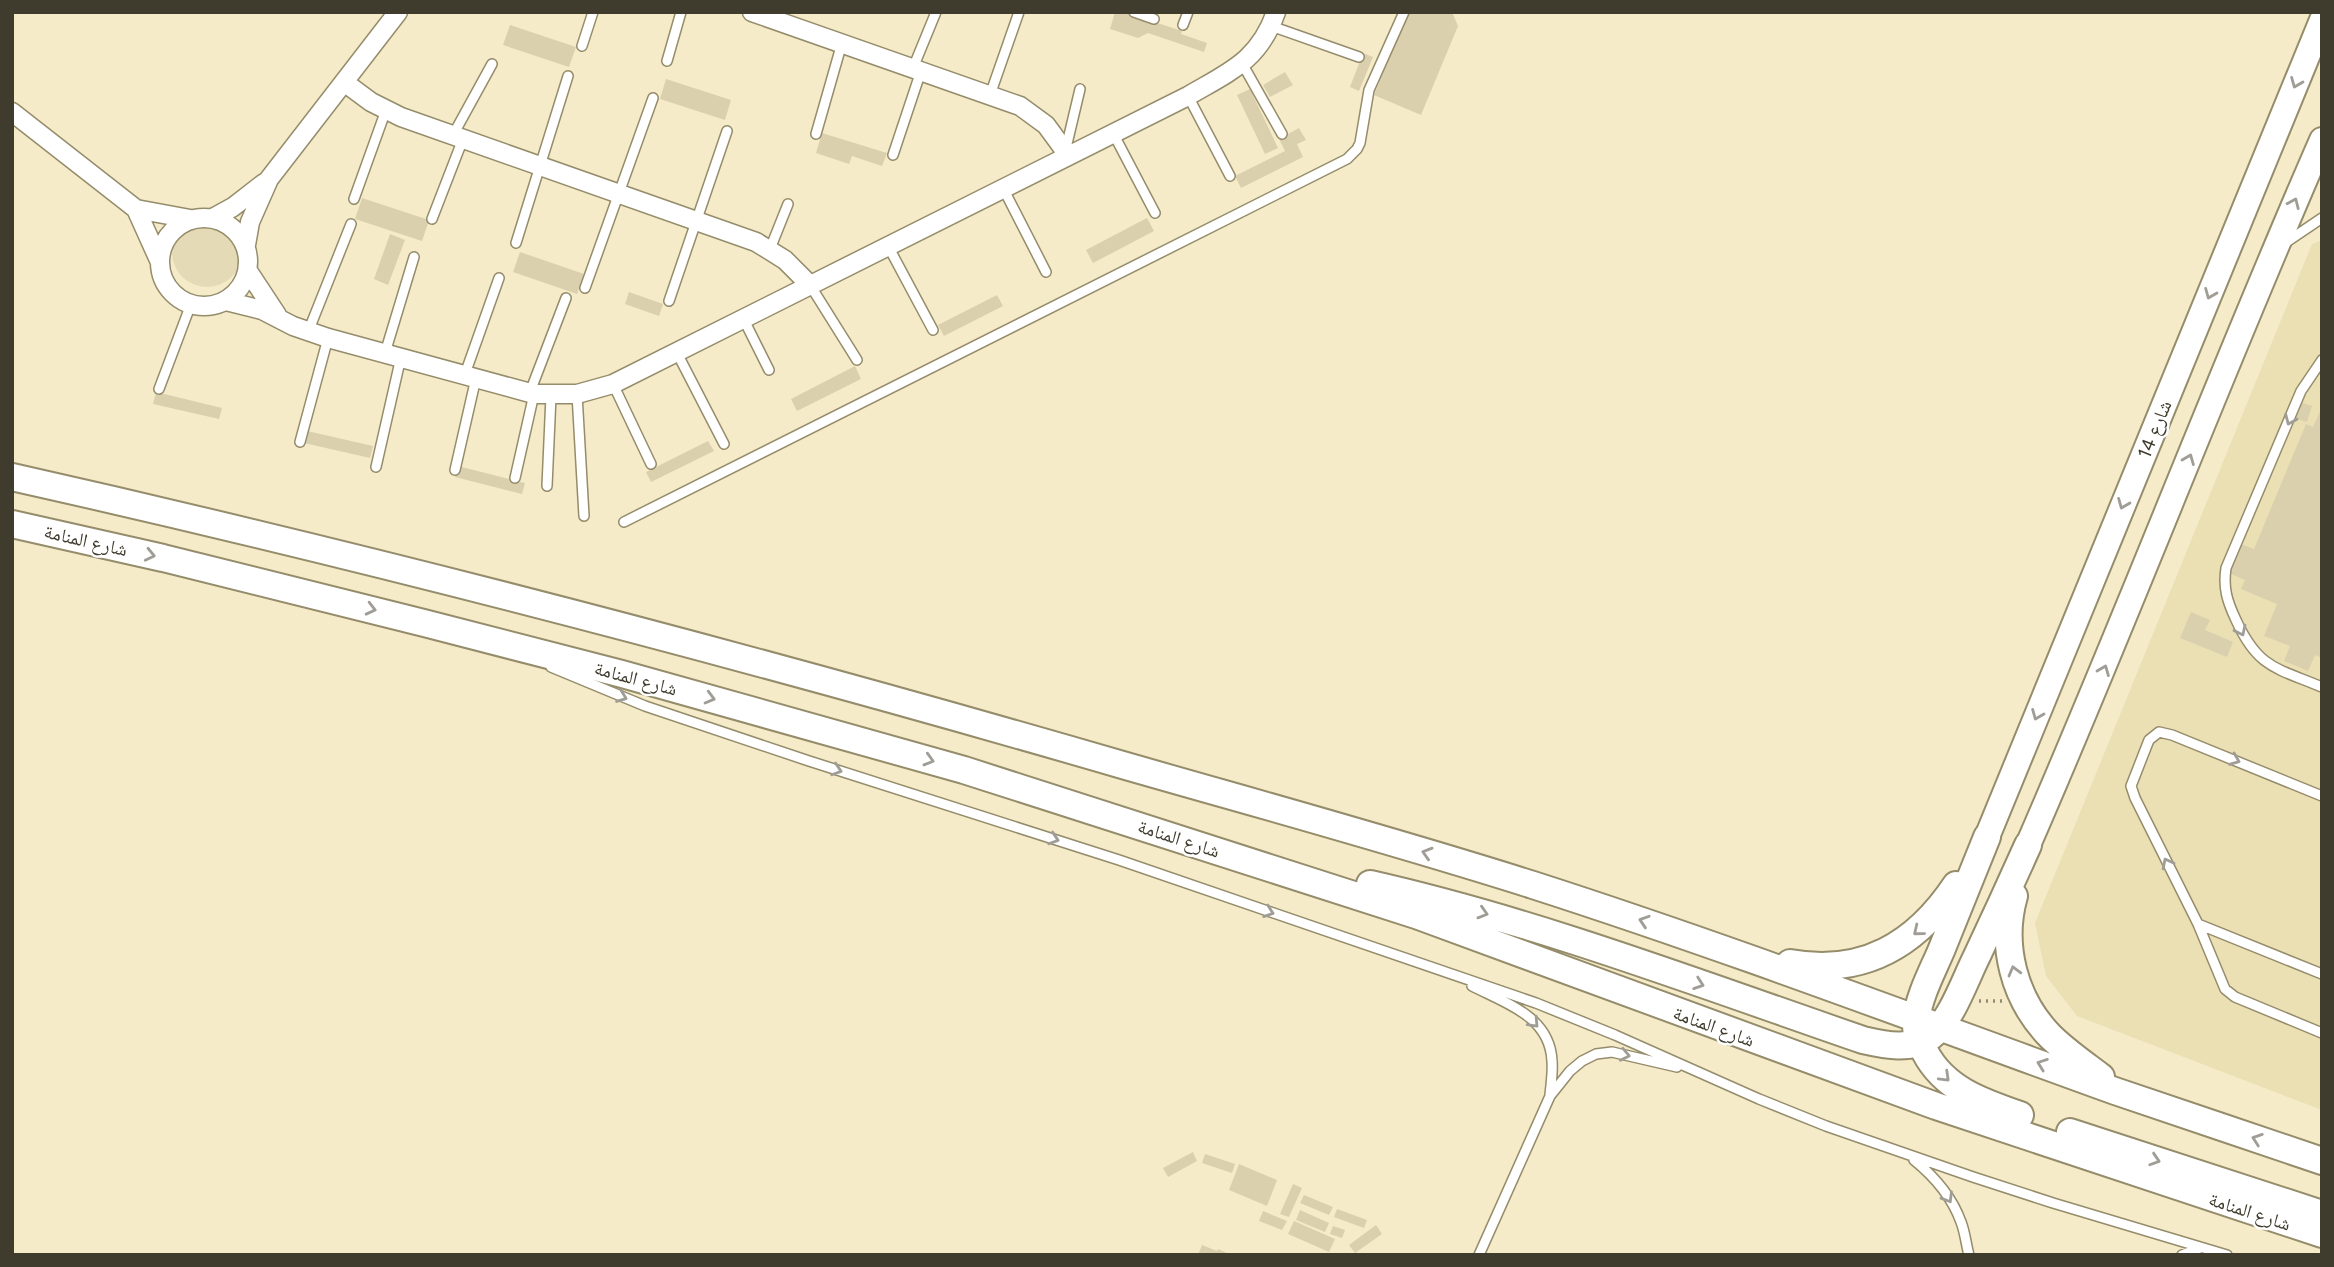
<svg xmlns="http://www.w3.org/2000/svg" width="2334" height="1267" font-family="Figtree,'Noto Naskh Arabic',sans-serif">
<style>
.built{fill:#ebdfb4}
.sand{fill:#e4dab6}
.building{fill:#dad0ae}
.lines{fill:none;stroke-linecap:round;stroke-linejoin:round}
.lane-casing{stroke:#958c6b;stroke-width:12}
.street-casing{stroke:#958c6b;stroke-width:21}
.secondary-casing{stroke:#958c6b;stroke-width:28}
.primary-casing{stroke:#958c6b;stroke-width:30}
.path{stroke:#928c74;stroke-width:3.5;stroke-dasharray:2 5;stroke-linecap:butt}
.lane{stroke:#fff;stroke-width:9}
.street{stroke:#fff;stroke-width:18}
.secondary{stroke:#fff;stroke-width:24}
.primary{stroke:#fff;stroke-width:26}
.oneway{stroke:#9f9d96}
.labels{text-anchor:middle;stroke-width:5;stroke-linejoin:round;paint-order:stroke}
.street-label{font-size:19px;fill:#3f3b2d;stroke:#fff}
</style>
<rect width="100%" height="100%" fill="#f5ebc8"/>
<path class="built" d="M2322 240V1110L2077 1016 2046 976 2035 923 2312 244Z"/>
<path class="sand" d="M172 252a35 35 0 1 1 70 0a35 35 0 1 1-70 0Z"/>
<path class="building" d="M1115 12H1124L1182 31 1181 34 1207 43 1204 52 1148 33 1138 38 1110 29Z
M1408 12H1452L1458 26 1421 115 1374 95Z
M510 25 576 47 569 67 503 45Z
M1363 53 1373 57 1359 91 1350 87Z
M1285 72 1293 85 1270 97 1263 85Z
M666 79 731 100 725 120 660 99Z
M1250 89 1278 148 1265 154 1237 95Z
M1299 128 1306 140 1297 144 1303 157 1241 188 1235 176 1285 151 1279 139Z
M822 133 887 153 882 166 852 156 849 164 816 153Z
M362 198 429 220 422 241 355 219Z
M1147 218 1154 231 1093 263 1086 250Z
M390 234 405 240 388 285 374 279Z
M520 252 584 274 577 294 513 272Z
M629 292 663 304 659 316 625 304Z
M997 295 1003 306 944 336 938 325Z
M855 366 861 379 797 411 791 399Z
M156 392 222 408 219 419 153 404Z
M2300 402 2312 406 2307 422 2294 418Z
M2322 407V658L2315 655 2308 671 2284 661 2290 646 2264 636 2277 604 2241 589 2245 580 2229 573 2241 544 2254 549 2306 424 2313 427Z
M307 431 373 446 370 458 304 443Z
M708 441 714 451 651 482 646 472Z
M458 466 525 483 522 494 455 477Z
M2191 612 2210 620 2205 630 2233 642 2227 657 2180 638Z
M1193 1152 1197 1161 1168 1177 1163 1168Z
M1205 1154 1235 1164 1232 1173 1202 1163Z
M1239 1164 1277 1180 1267 1206 1229 1190Z
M1293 1184 1302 1188 1289 1217 1280 1214Z
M1304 1195 1333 1207 1329 1215 1300 1203Z
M1337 1209 1367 1220 1364 1228 1334 1217Z
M1300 1210 1329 1223 1325 1232 1296 1220Z
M1263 1211 1287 1221 1282 1230 1259 1221Z
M1294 1221 1335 1239 1329 1252 1288 1234Z
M1376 1225 1382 1234 1355 1253 1349 1245Z
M1333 1226 1345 1230 1342 1238 1330 1234Z
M1202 1245 1217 1251 1218 1249 1231 1255H1198Z"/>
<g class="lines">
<defs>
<path id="lane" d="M1134 12 1154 19
M1183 25 1188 12
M1271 26 1359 57
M582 46 593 12
M667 61 681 12
M1243 65 1282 134
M913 68 936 12
M990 95 1019 12
M1188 96 1230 176
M1113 133 1155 213
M816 134 842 43
M453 135 492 64
M1066 148 1080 89
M893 155 921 71
M1003 188 1046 272
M354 199 386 110
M432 219 463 139
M516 243 568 76
M2285 243 2322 218
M888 246 933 330
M770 249 788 204
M810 285 857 360
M585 288 653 98
M669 301 727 131
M743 318 769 370
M308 332 351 224
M676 351 724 444
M385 353 414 257
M2322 360 2301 391 2226 568C2223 588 2227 601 2236 620 2258 668 2276 668 2322 687
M465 374 499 278
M613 384 651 464
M159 389 191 304
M530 392 566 298
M577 394 584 516
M300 442 328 338
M376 467 401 357
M455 470 476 378
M515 478 534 394
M547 486 551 396
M624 522 1347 159 1357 149 1360 143 1369 90 1404 12
M551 667 645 706 809 761 1119 860 1536 1003 1615 1035 1759 1099 1826 1126 1973 1177 2053 1203 2227 1255
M2322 796 2172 735 2159 732 2149 740 2131 786 2135 798 2198 924 2225 989 2235 997 2322 1033
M2198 924 2322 974
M1472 986C1505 1003 1550 1016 1552 1061 1553 1072 1551 1084 1550 1095
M1914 1160C1935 1177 1952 1197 1961 1222 1965 1232 1966 1244 1969 1255
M1479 1255 1550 1096 1570 1071 1582 1061 1596 1054 1612 1052 1677 1067
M2182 1255 2200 1248"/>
<path id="street" d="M752 12 1020 106 1046 125 1068 155
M344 82 371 102 401 117 756 242 785 260 810 285
M12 112 136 209 190 219
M136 209 159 260
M160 262a44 44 0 1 1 88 0a44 44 0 1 1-88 0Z
M213 218 233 207 264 183
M246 245 250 222 269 179 398 12
M248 271 277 315
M226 301 262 310 293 326 328 338 534 394H577L613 384 1188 96C1229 72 1259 61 1276 12"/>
<path id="secondary" d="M1987 837 2322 20
M2028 845C2130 611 2220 373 2322 140"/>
<path id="primary" d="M12 477C386 561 758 659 1126 766 1262 805 1398 842 1533 885 1729 948 1921 1021 2115 1091 2184 1115 2253 1137 2322 1161
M12 524 163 558 424 623 622 674 964 770 1416 915 1936 1106 2322 1234
M1987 837C1972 875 1956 913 1941 951 1932 972 1918 998 1916 1022 1915 1033 1919 1042 1925 1052 1944 1089 1982 1102 2020 1115
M1370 884C1538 922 1700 984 1863 1040 1885 1045 1911 1051 1931 1036 1951 1021 1965 980 1976 958 1994 920 2011 883 2028 845
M2014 896C2000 945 2014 999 2050 1036 2065 1051 2084 1064 2101 1077
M1790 963C1863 976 1916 945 1956 885
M2070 1132 2322 1214"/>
</defs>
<use href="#lane" class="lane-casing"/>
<use href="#street" class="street-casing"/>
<use href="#secondary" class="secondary-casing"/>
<use href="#primary" class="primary-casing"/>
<path class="path" d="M1979 1001H2002"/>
<use href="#lane" class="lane"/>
<use href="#street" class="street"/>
<use href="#secondary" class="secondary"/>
<use href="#primary" class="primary"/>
</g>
<defs><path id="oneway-chevron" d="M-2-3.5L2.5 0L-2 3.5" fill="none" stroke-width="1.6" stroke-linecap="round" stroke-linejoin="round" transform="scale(1.75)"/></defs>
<g class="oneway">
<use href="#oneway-chevron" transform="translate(2296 83) rotate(112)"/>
<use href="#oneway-chevron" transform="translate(2294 203) rotate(-66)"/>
<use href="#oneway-chevron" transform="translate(2210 294) rotate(112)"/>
<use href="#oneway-chevron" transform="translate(2290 420) rotate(113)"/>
<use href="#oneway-chevron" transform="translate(2189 459) rotate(-68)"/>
<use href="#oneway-chevron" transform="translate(2123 504) rotate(112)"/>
<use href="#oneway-chevron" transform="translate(150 555) rotate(13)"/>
<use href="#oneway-chevron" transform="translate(371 609) rotate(14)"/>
<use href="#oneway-chevron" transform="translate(2241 631) rotate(64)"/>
<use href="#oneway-chevron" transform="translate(2104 670) rotate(-68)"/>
<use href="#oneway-chevron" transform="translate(622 697) rotate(21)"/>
<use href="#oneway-chevron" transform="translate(710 698) rotate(15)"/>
<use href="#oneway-chevron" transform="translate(2037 715) rotate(112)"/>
<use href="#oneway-chevron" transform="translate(929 760) rotate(16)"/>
<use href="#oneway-chevron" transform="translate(2235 760) rotate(22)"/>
<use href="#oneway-chevron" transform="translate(837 770) rotate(18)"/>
<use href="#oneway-chevron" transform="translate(1054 839) rotate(18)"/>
<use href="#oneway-chevron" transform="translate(1427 853) rotate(-163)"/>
<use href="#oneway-chevron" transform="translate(2167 863) rotate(-117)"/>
<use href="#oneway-chevron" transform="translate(1269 912) rotate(19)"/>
<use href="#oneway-chevron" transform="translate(1483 913) rotate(17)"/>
<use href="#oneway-chevron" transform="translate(1644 921) rotate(-162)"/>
<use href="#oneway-chevron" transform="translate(1918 931) rotate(141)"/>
<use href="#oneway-chevron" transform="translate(2014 971) rotate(-105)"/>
<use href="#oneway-chevron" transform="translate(1699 984) rotate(19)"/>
<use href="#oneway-chevron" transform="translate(1534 1023) rotate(47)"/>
<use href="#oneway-chevron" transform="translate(1625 1055) rotate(12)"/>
<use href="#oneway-chevron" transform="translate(2042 1064) rotate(-160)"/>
<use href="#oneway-chevron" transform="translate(1945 1077) rotate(44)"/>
<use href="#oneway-chevron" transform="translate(2257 1139) rotate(-161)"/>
<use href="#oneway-chevron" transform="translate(2155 1160) rotate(18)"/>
<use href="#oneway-chevron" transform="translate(1948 1198) rotate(59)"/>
</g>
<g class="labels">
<g class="street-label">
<text transform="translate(2154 429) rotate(-68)" y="7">شارع 14</text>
<text transform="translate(86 540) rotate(13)" y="7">شارع المنامة</text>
<text transform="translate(636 678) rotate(15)" y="7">شارع المنامة</text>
<text transform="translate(1179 838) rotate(18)" y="7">شارع المنامة</text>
<text transform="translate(1714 1026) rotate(20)" y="7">شارع المنامة</text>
<text transform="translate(2250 1211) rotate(18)" y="7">شارع المنامة</text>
</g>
</g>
<rect width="2334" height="1267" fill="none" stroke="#3f3b2d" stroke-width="28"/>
</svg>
